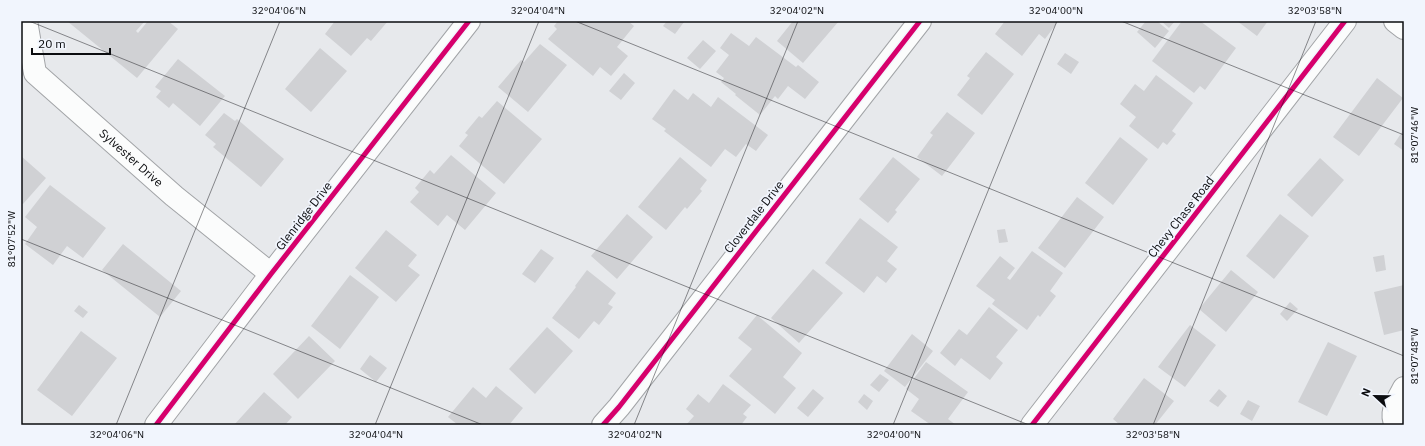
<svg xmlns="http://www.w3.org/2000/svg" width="1425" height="446" font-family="'IBM Plex Sans',sans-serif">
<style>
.building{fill:#d0d1d4}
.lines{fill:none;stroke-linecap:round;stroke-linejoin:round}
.street-casing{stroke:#a2a4a7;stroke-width:24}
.street{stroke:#fbfcfc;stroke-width:22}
.cycleway-casing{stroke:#f1f5fd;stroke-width:8}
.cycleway{stroke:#d6006c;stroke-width:5}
.ticks{fill:none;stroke:#0b0c0f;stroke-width:1;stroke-opacity:0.45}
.labels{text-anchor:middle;stroke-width:3.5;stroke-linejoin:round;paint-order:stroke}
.street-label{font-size:12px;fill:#0b0c0f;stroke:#f1f5fd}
.neatline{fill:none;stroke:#0b0c0f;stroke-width:1.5}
.ticks-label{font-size:10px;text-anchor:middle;fill:#0b0c0f}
</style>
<rect width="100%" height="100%" fill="#e7e9ec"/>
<path class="building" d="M67 21H142L144 22 136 31 138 33 148 21H168L178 29 137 78Z
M335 21H388L371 41 367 38 351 56 325 34Z
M558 21H628L634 26 617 47 628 56 611 76 600 67 593 76 548 39 557 29 554 26Z
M667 21H682L684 22 675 34 663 26Z
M793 21H839L803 63 777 41Z
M1005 21H1055L1057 23 1045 39 1039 34 1022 56 995 34Z
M1146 21H1157L1169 31 1155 48 1137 32Z
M1161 21H1175L1169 28Z
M1182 21H1200L1236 48 1205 90 1200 86 1194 93 1152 61Z
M1237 21H1268L1257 36Z
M731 33 749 46 756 37 796 67 798 65 819 82 805 99 788 86 778 99 775 96 760 115 735 95 736 94 721 82 724 78 716 72 729 55 720 48Z
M703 40 716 51 700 69 687 58Z
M540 44 567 65 528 112 498 87 521 60 524 62Z
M320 48 347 71 311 112 285 89Z
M986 52 1014 74 982 115 957 95 970 78 967 76Z
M1065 53 1079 62 1071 74 1057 64Z
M178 59 225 96 200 126 173 103 169 108 156 97 161 91 155 87Z
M624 73 635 83 621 100 609 91Z
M1156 75 1193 103 1172 131 1176 134 1167 145 1163 142 1158 149 1129 126 1136 117 1120 104 1135 84 1144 91Z
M1377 78 1403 98 1359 156 1333 137Z
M674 89 688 100 693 93 711 107 718 97 768 135 756 151 746 144 736 157 725 149 711 167 664 131 666 129 652 119Z
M497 101 542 139 504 184 459 146 468 135 465 133 479 116 482 118Z
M947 112 975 133 942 176 917 157 933 135 930 133Z
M224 113 235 121 237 119 284 159 261 187 213 147 216 144 205 135Z
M1404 129V151L1394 144Z
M1120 137 1148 159 1113 205 1085 183Z
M451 155 496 193 465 230 447 215 438 226 410 202 419 192 415 188 430 170 434 174Z
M21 156 46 178 23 204 21 203Z
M680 157 707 180 700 189 702 191 687 209 685 207 666 230 638 207Z
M893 157 920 179 895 210 897 212 888 223 859 199Z
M1320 158 1344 180 1312 217 1287 195Z
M50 185 106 228 83 258 67 246 53 265 25 244 37 227 25 217Z
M1077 197 1104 217 1065 268 1038 248Z
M627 214 653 237 617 279 591 256Z
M1280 214 1309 236 1274 279 1246 256Z
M860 218 898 247 887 261 897 269 886 283 877 276 864 293 825 263Z
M1005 229 1008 242 999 243 997 230Z
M386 230 417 255 408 266 420 275 396 302 355 268Z
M123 244 181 291 160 317 102 270Z
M541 249 554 258 535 283 522 274Z
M1032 251 1063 273 1050 291 1056 296 1040 317 1038 315 1027 330 992 304 995 300 976 286 1000 256 1015 268 1007 278 1010 280Z
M1384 255 1386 270 1376 272 1373 257Z
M813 269 843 293 799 343 771 318Z
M587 270 616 293 608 304 613 307 599 325 594 321 579 339 552 318 576 287 575 286Z
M1231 270 1258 292 1226 332 1199 309Z
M350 275 379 297 340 349 311 326Z
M1404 285V330L1384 335 1374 292Z
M1290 302 1298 309 1287 321 1280 314Z
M79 305 88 312 83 318 74 311Z
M989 307 1018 330 996 357 1003 363 990 380 961 358 955 366 940 353 959 329 967 335Z
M757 315 802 353 783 377 796 388 775 414 729 376 752 349 738 338Z
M1190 325 1216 345 1185 387 1158 367Z
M547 327 573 351 535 394 509 369Z
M81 331 117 358 72 416 37 390Z
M912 334 933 351 905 387 884 371Z
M309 336 335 361 298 399 273 374Z
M1328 342 1357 356 1327 416 1298 402Z
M370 355 387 368 376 382 360 369Z
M926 362 968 392 948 419 956 425H931L911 411 919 399 906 389Z
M880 374 889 380 879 392 870 385Z
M1144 378 1174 401 1155 425H1120L1113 419Z
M723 384 751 405 743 414 747 417 741 425H686L694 416 686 409 698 394 709 403Z
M496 386 523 408 509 425H458L448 417 473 387 486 398Z
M813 389 824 398 808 417 797 408Z
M1219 389 1227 396 1218 407 1209 401Z
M264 392 292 417 285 425H234Z
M864 394 873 401 867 410 858 402Z
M1248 400 1260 406 1252 421 1240 414Z"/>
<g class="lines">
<defs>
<g id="street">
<path id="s1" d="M26 21 35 73 174 196 271 274"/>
<path d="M1395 21 1404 28"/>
<path d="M156 425 271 274 469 21"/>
<path d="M603 425 619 407 920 21"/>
<path d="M1032 425 1345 21"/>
<path d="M1396 425C1389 413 1398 399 1404 388"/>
</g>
</defs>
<use href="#street" class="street-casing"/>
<use href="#street" class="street"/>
<defs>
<path id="cycleway" d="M156 425 271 274 469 21
M603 425 619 407 920 21
M1032 425 1345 21"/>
</defs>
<use href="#cycleway" class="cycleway-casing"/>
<use href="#cycleway" class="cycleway"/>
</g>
<path class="ticks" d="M29 21 1029 425M575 21 1404 356M1121 21 1404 135M21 239 483 425M116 425 280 21M375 425 539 21M634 425 798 21M893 425 1057 21M1153 425 1316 21"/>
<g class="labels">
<g class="street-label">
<text dy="4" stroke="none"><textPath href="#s1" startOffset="181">Sylvester Drive</textPath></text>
<text transform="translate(304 216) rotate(-52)" y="4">Glenridge Drive</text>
<text transform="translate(754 217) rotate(-52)" y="4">Cloverdale Drive</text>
<text transform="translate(1181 217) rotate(-52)" y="4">Chevy Chase Road</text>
</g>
</g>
<rect width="1425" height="446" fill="none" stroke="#f1f5fd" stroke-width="44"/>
<g transform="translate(1375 396) rotate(292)" stroke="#f1f5fd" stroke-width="3" paint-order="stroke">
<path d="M0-3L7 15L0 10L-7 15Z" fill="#0b0c0f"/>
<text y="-6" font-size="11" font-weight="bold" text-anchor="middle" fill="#0b0c0f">N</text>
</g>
<path d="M32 48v6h78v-6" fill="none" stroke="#0b0c0f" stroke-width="2"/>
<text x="38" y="48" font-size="12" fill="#0b0c0f" stroke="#f1f5fd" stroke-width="3" paint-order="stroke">20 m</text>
<rect x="22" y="22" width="1381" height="402" class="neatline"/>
<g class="ticks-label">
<text x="279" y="14">32°04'06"N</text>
<text x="538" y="14">32°04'04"N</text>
<text x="797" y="14">32°04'02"N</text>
<text x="1056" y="14">32°04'00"N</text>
<text x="1315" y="14">32°03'58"N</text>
<text transform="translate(1414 135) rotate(-90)" y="4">81°07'46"W</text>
<text transform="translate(11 239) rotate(-90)" y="4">81°07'52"W</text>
<text transform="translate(1414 356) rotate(-90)" y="4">81°07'48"W</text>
<text x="117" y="438">32°04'06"N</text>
<text x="376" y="438">32°04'04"N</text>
<text x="635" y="438">32°04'02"N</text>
<text x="894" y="438">32°04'00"N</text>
<text x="1153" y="438">32°03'58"N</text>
</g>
</svg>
